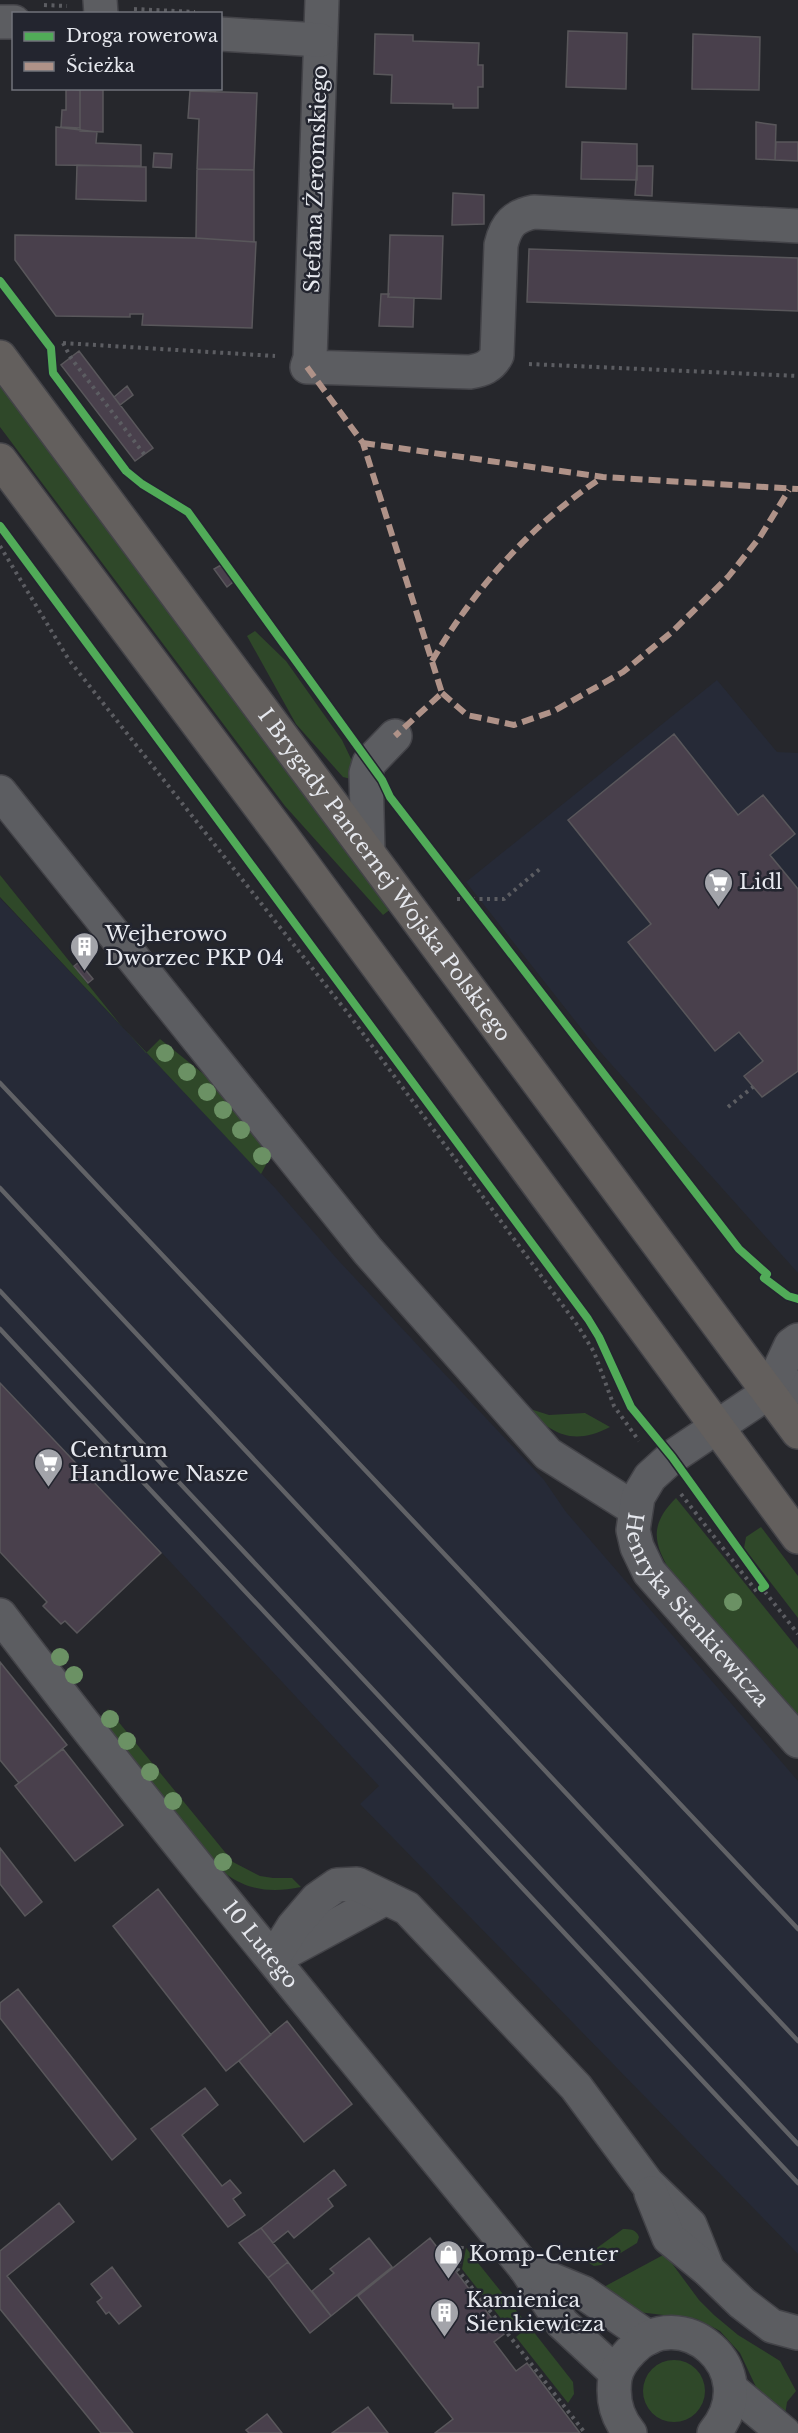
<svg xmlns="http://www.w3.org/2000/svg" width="798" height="2433" font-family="'Libre Baskerville',serif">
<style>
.built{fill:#262a37}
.green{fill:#2f4829}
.building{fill:#49404c;stroke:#59575b;stroke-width:1.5}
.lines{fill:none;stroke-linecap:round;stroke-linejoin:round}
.minor-casing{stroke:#434348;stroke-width:36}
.major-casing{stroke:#434348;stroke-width:36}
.path{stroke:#5c5d62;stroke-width:4;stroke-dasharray:3 4.5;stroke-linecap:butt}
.minor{stroke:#5c5d61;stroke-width:33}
.major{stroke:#635f5d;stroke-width:33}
.rail{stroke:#616266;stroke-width:4.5}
.quiet{stroke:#af9288;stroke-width:6;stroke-dasharray:12 6;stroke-linecap:butt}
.cycleway-casing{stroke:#23252f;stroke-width:11}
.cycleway{stroke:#51ab58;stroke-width:8}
.tree{fill:#6b9164}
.labels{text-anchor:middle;stroke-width:5;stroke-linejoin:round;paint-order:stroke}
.street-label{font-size:21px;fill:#e6e8ee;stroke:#23252f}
.poi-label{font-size:21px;fill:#e6e8ee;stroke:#23252f;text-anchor:start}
</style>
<rect width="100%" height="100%" fill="#26272c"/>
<path class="built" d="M717 680 777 752 798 753V1273L595 1046 466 882Z
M0 898 276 1189 338 1260 544 1480 566 1512 798 1781V2254L360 1804 379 1786 162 1553 0 1383Z"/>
<path class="green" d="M0 384 392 908 383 915 285 806 0 427Z
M255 631 286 661 342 740 353 763 351 779 343 777 296 724 247 636Z
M0 875 119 1023 146 1053 160 1039 211 1080 266 1149 269 1159 261 1174 0 897Z
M524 1407 549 1415 585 1413 610 1427C571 1447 552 1433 524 1407Z
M676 1498 798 1649V1716L672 1575C654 1544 648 1526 676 1498Z
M761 1527 798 1576V1618L744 1548 746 1537Z
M108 1709 233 1862 260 1876 273 1878H292L301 1887C273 1893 249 1891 226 1874L101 1720Z
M623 2229C630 2229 636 2229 639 2237L637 2243 601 2265 594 2266 589 2263 590 2253Z
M466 2248 523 2319 510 2330 462 2269Z
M665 2254 699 2300 714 2315 738 2335 780 2361 796 2391 787 2402 785 2415 756 2387 740 2353 720 2331 697 2319 638 2312 600 2289Z
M529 2326 573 2382 574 2394 568 2403 516 2337Z
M643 2391a31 31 0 1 1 62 0a31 31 0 1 1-62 0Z"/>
<path class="building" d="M568 31 627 33 626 89 566 87Z
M375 34 413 35V41L479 43 478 65H483V87H478V108H453V104L391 103 392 75 374 74Z
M693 34 760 37 759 90 692 89Z
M80 88H103V132L80 131Z
M66 89 80 90V128L61 127 62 110H66Z
M190 91 257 93 254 170 197 169 199 119 188 118Z
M756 122 776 125 775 160 756 159Z
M56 127 97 132 96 143 141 145V166L56 165Z
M582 142 637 144V180L581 179Z
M776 142H798V161L775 160Z
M154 153 172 154 171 168 153 167Z
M77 165 146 167V201L76 199Z
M637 166H653L652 196 635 195Z
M197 169 254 170V242L196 238Z
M453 193 484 195V224L452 225Z
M15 235 196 238 256 242 252 328 142 325 143 314H130V317L56 316 15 260Z
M390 235 443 236 441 299 388 297Z
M529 249 798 258V311L527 302Z
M381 294H389L388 297 414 298 413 327 379 326Z
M79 351 153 448 135 461 61 365Z
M127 386 133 395 120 405 114 397Z
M221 565 233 582 227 587 214 569Z
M674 734 738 815 763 795 795 834 770 855 798 889V1071L762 1097 744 1076 763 1061 739 1032 715 1051 628 942 651 924 568 820Z
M79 962 93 979 88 983 74 966Z
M0 1383 161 1553 77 1633 65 1621 61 1624 43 1606 47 1602 0 1552Z
M0 1662 67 1745 19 1783 0 1760Z
M63 1749 123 1825 75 1861 15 1786Z
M0 1848 42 1902 25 1916 0 1884Z
M158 1889 271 2035 226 2071 113 1926Z
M18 1989 136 2139 112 2160 0 2018V2003Z
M287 2021 352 2104 304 2142 239 2061Z
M205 2088 218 2105 182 2135 222 2186 230 2180 241 2193 233 2199 245 2215 228 2227 151 2129Z
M334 2170 346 2185 328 2199 333 2206 294 2238 288 2231 273 2243 261 2228Z
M59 2203 74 2222 7 2276 133 2433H101L0 2309V2251Z
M261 2228 288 2262 268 2278 239 2243Z
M369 2238 392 2267 331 2316 312 2291 334 2273 330 2269Z
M430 2238 504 2334 494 2342 516 2371 527 2363 580 2433H435L453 2419 358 2296Z
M288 2262 331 2316 310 2333 268 2278Z
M112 2267 141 2306 119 2324 109 2312 106 2314 97 2302 102 2298 91 2284Z
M368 2407 388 2433H332Z
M267 2414 282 2433H249L246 2430Z"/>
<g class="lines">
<defs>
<g id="minor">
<path d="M100 0 101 14"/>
<path d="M322 0 310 358 307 367 470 372C482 370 491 367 497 355L501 245C506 224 514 216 534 212L798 226"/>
<path d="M0 22H14"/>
<path d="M220 34 320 40"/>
<path d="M0 792 368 1251 531 1435 548 1454 635 1509"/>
<path d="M368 852 366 773 369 763 395 736"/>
<path id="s1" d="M798 1387 769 1392 672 1457 650 1477 638 1497 633 1530 637 1547 649 1572 798 1741"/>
<path d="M769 1392 791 1345 798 1340"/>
<path id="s2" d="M0 1615C169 1837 349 2052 526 2269L562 2323 616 2373"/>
<path d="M277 1957 386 1898"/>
<path d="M273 1959 293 1927 317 1899 337 1885 357 1884 407 1908 576 2087 647 2183 690 2225 708 2270"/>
<path d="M651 2193 669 2238 708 2270 742 2303 772 2326 798 2333"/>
<path d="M526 2269 584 2293 649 2338"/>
<path d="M731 2389 784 2433"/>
<path d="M630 2433C616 2417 612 2399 615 2378 617 2367 624 2358 631 2351 679 2298 767 2369 714 2433"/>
</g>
<g id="major">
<path id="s3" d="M0 357 798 1432"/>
<path d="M0 460 282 836 798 1537"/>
</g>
</defs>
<use href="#minor" class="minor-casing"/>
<use href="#major" class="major-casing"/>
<path class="path" d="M44 5 67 6
M134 9 195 12
M63 343 275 356
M63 343 71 358 144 454
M529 364 798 376
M0 546 69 660 350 1016 578 1326 594 1352 614 1406 639 1441
M457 899H504L541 868
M728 1107 753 1087
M798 1297V1299
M681 1494 757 1592 762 1588 798 1634
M462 2246 458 2270 585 2433"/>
<use href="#minor" class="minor"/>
<use href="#major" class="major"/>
<path class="rail" d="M0 1083 798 1929
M0 1188 798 2041
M0 1291 798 2144
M0 1329 798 2183"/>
<path class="quiet" d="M307 367 363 443 442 693 395 736
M363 443 603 477 798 489
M432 661C474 589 532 523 603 477
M442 693 467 715 514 725 554 711 623 672 673 631 728 577 760 537 789 490"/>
<defs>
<path id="cycleway" d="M0 281 51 348 53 373 126 471 142 484 188 512 382 780 390 797 739 1249 767 1274 764 1278 788 1296 798 1299
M0 526 588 1319 599 1337 631 1407 672 1457 765 1586 762 1588"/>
</defs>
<use href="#cycleway" class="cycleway-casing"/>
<use href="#cycleway" class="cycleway"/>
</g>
<g class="tree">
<circle cx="165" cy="1053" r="9"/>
<circle cx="187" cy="1072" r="9"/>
<circle cx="207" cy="1092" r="9"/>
<circle cx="223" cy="1110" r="9"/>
<circle cx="241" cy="1130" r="9"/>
<circle cx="262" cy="1156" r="9"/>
<circle cx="733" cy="1602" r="9"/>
<circle cx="60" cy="1657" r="9"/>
<circle cx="74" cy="1675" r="9"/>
<circle cx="110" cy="1719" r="9"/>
<circle cx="127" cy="1741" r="9"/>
<circle cx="150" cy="1772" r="9"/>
<circle cx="173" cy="1801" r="9"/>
<circle cx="223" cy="1862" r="9"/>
</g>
<defs>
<symbol id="supermarket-pin" viewBox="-11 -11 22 30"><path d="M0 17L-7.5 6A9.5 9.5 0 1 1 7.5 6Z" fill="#a3a4aa" stroke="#23252f"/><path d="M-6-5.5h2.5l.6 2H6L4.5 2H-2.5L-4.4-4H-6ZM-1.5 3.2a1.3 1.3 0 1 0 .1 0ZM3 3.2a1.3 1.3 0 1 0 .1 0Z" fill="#fff"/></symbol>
<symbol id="building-pin" viewBox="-11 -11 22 30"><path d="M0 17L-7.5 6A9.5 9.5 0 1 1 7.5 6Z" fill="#a3a4aa" stroke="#23252f"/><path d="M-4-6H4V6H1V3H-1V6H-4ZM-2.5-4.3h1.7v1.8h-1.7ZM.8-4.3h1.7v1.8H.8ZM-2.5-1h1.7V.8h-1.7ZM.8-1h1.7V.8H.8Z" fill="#fff"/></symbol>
<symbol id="shop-pin" viewBox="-11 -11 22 30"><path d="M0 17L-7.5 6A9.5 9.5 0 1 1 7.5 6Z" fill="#a3a4aa" stroke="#23252f"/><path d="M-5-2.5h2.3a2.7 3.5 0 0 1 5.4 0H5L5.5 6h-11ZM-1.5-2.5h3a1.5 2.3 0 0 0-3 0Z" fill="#fff"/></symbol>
</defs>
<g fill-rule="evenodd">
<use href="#supermarket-pin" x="702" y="866" width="33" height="45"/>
<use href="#building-pin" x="68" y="930" width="33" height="45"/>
<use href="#supermarket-pin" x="32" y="1446" width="33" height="45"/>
<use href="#shop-pin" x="432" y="2238" width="33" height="45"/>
<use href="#building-pin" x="428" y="2296" width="33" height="45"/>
</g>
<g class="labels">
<g class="street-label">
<text transform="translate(316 179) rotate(-88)" y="7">Stefana Żeromskiego</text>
<text dy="7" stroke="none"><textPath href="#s3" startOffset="645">I Brygady Pancernej Wojska Polskiego</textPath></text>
<text dy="7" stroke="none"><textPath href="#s1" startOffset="334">Henryka Sienkiewicza</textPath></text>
<text dy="7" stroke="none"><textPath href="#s2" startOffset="420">10 Lutego</textPath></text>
</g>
<g class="poi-label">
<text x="739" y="889">Lidl</text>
<text x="105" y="941">Wejherowo<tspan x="105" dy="24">Dworzec PKP 04</tspan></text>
<text x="70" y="1457">Centrum<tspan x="70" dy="24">Handlowe Nasze</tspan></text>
<text x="469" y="2261">Komp-Center</text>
<text x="466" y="2307">Kamienica<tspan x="466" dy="24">Sienkiewicza</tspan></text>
</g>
</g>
<rect x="12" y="12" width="210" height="78" fill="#23252f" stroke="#71737b" stroke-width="1.5"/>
<rect x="24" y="32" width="30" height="9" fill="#51ab58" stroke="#71737b" stroke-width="1.5"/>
<text x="66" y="42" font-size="18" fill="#e6e8ee">Droga rowerowa</text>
<rect x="24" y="62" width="30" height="9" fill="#af9288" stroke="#71737b" stroke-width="1.5"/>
<text x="66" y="72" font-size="18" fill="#e6e8ee">Ścieżka</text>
</svg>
